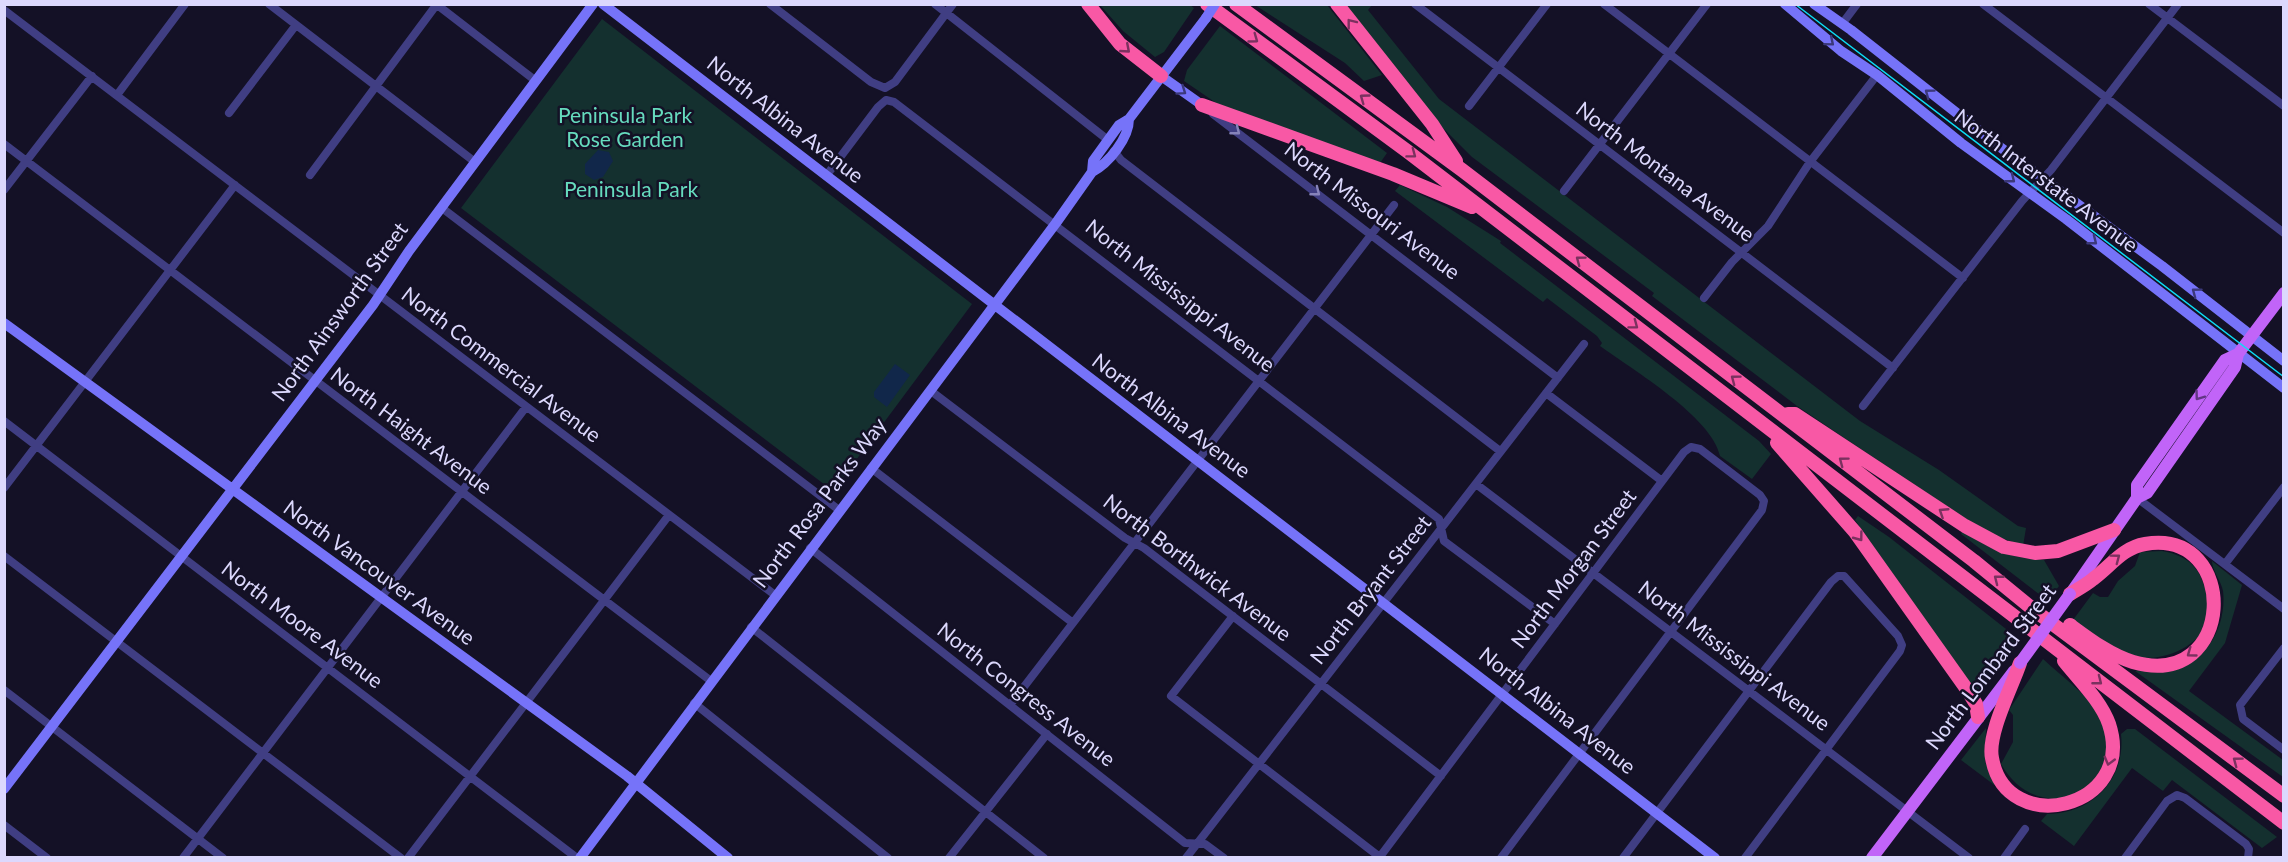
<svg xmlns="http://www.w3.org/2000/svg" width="2288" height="862" font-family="Lato,sans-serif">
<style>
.green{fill:#14302f}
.water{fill:#11274a}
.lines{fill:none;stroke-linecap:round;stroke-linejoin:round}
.street{stroke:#403e83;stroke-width:8}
.secondary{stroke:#7673f9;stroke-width:10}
.primary{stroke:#c164f8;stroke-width:12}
.highway{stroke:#f858a5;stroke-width:14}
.tram{stroke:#0cddf5;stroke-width:1.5}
.secondary-bridge{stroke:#7673f9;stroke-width:10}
.primary-bridge{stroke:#c164f8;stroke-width:12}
.oneway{stroke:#7b315f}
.oneway2{stroke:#3b387a}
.oneway3{stroke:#8683ba}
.oneway4{stroke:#623684}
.labels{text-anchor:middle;stroke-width:5;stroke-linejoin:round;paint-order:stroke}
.park-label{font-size:21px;fill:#66dbbe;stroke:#141126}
.street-label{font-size:21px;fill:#dcd8fd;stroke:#141126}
</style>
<rect width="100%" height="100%" fill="#141126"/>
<path class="green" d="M1189 4 1194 8 1164 52 1155 57 1123 31 1100 5Z
M1255 5H1327L1382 75 1364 81 1345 63Z
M1345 5H1372L1368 10 1439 99 1860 421 1939 470 2018 526 2026 528 2023 546 1986 532 1846 439 1797 406 1652 296 1654 293 1472 157 1432 117Z
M602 19 972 304 833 491 461 208Z
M1220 26 1387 153 1380 163 1225 109 1184 81 1187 70Z
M1400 185 1447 207 1501 241 1500 243 1759 441 1771 454 1752 479 1720 456C1712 417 1633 370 1600 346L1602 343 1597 336 1547 298 1543 302 1395 191Z
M1858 516 1889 537 2020 640 1979 696 1855 520Z
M1963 531C1988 549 2013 559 2044 560L2059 586 2048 601 1961 534Z
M2162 551C2191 556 2203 571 2207 599 2207 604 2210 612 2209 617 2204 644 2165 662 2140 657 2115 652 2093 634 2073 620L2093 593 2100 597H2108L2118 581 2135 566 2140 552Z
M2212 561 2242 585 2225 643 2189 691 2283 760V777L2135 671C2146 669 2159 674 2171 671 2207 663 2227 625 2223 591 2221 581 2212 570 2212 561Z
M2043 659C2060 675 2096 701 2103 722 2126 792 2039 831 2001 764L2013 742V715L2009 710Z
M1986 728 1985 762 1997 787 1961 760Z
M2127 729H2135L2277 837 2262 848 2172 780 2163 791 2132 768 2074 846 2041 821 2047 814C2092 814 2126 779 2121 734Z"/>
<path class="water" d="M598 150 609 152 613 161 603 177 594 180 585 174V164Z
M895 364 910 375 887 407 874 397V392Z"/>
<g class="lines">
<path class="street" d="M269 4 475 162
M436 4 536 81
M770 4 871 82 885 88 895 82 953 4
M935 4 1108 140
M1415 4 1893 368
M1604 4 1963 278
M1983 4 2284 233
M2149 4 2284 106
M4 10 775 595
M1842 24 1857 4
M117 95 185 4
M1469 106 1547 4
M229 113 296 25
M1213 114 1558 378
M4 144 711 681
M1114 151 1121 160 1500 451
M310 175 437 4
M826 176 878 107 886 100 894 102 1439 519 1444 541 1555 624
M4 190 92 76
M1564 191 1707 4
M442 208 839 510
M1704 298 1732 262 1768 226 1810 162 1877 75
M931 391 1125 538 1144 548 1441 776
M1546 393 1662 481
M1863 406 2022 201 2051 170 2178 4
M4 421 577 858
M871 468 1073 623
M1476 484 1969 858
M4 488 235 185
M2137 498 2284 609
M810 548 1185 843 1205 844 1224 858
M4 556 401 858
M2225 564 2284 487
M1233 616 1171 696 1381 858
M751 627 1044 858
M2284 648 2240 705 2243 719 2284 750
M4 690 223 858
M694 703 888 858
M1010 705 1394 205
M4 825 47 858
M183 858 526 407
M408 858 669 515
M949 858 1047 734
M1186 858 1584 344
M1379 858 1684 452 1691 447 1700 449 1760 495 1764 501 1762 510 1501 858
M1623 858 1831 582 1838 576H1844L1898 636 1902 645 1900 651 1745 858
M2004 858 2025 829
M2125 858 2167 801 2177 795 2185 798 2246 844 2249 849 2248 858"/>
<path class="secondary" d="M603 4 1715 858
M1785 4 1841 51 1877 75 1961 143 2066 219 2284 388
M1814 4 1851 30 2000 147 2162 266 2284 361
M1161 76 1202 105
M1092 172C1109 163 1129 138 1129 119
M4 323 627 776 728 858
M4 789 373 305 409 251 593 4
M580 858 1056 223 1092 172 1093 161 1119 125 1129 119 1206 18"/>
<path class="primary" d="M2137 498V485L2225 360 2238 354
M2071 593 2137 498 2147 493 2235 367 2238 354 2284 293
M1872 858 2014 671"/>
<path class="highway" d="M1088 4 1120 44 1161 76
M1207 4 1407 151 2284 823
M1236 4 1462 170 1974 561 2034 610 2284 796
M1337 4 1432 124 1456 161
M1202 105 1393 174 1472 207
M1788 414H1795L1965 526 2004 547 2035 553 2058 551 2114 530
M1777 443 1855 532 1968 691 1976 704 1978 717
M2070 625C2089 639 2110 655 2133 662 2236 692 2241 528 2145 544 2122 548 2111 566 2093 579 2086 585 2078 589 2070 594
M2020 663C2012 687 1987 734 1992 758 2006 839 2137 809 2109 724 2101 701 2079 680 2064 661"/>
<path class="tram" d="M1795 4 2284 377"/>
<path class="secondary-bridge" d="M1206 18 1215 4"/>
<path class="primary-bridge" d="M2020 663 2070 594"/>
</g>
<defs><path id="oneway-chevron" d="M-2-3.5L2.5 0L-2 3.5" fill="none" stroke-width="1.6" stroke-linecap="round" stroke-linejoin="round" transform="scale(1.5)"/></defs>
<g class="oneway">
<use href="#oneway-chevron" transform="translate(1351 23) rotate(-128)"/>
<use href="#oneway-chevron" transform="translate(1254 39) rotate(36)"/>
<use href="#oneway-chevron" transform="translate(1126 49) rotate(41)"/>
<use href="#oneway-chevron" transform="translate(1364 98) rotate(-144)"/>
<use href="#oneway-chevron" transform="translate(1412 154) rotate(37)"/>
<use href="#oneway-chevron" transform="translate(1580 260) rotate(-143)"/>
<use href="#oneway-chevron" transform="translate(1634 325) rotate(37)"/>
<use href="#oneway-chevron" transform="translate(1735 379) rotate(-143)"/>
<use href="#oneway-chevron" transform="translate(1843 461) rotate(-143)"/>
<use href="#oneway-chevron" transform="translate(1943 512) rotate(-147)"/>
<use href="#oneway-chevron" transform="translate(1859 537) rotate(53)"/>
<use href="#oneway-chevron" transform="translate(2116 558) rotate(-37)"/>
<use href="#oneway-chevron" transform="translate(1998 579) rotate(-142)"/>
<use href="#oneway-chevron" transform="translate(2191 653) rotate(144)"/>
<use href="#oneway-chevron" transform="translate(2098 681) rotate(38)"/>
<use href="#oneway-chevron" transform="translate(2109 761) rotate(105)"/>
<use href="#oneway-chevron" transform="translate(2237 761) rotate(-143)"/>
</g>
<g class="oneway2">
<use href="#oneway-chevron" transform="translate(1830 42) rotate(40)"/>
<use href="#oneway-chevron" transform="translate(1182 91) rotate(35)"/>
<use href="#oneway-chevron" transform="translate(1929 93) rotate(-143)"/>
<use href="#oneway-chevron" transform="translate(2011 179) rotate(38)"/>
<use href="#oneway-chevron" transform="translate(2093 241) rotate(38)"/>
<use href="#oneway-chevron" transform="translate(2196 292) rotate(-143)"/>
</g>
<g class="oneway3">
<use href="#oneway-chevron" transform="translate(1236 131) rotate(38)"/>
<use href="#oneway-chevron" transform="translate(1316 192) rotate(38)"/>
</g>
<use class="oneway4" href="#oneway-chevron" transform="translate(2199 396) rotate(126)"/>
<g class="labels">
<g class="park-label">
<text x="625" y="123">Peninsula Park<tspan x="625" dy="24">Rose Garden</tspan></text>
<text x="631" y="197">Peninsula Park</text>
</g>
<g class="street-label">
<text transform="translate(785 120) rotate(38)" y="7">North Albina Avenue</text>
<text transform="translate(1665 172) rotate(37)" y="7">North Montana Avenue</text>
<text transform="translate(2046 181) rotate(37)" y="7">North Interstate Avenue</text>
<text transform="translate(1372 211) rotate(37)" y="7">North Missouri Avenue</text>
<text transform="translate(1180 296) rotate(38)" y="7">North Mississippi Avenue</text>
<text transform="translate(340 312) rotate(-54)" y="7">North Ainsworth Street</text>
<text transform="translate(501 365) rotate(37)" y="7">North Commercial Avenue</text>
<text transform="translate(1171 416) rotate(37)" y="7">North Albina Avenue</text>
<text transform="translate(411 431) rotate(37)" y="7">North Haight Avenue</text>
<text transform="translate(820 503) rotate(-53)" y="7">North Rosa Parks Way</text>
<text transform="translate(1197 568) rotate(37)" y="7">North Borthwick Avenue</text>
<text transform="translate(1574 569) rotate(-53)" y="7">North Morgan Street</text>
<text transform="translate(379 573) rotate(36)" y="7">North Vancouver Avenue</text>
<text transform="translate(1371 590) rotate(-52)" y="7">North Bryant Street</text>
<text transform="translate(302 625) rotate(37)" y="7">North Moore Avenue</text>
<text transform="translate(1734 656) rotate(37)" y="7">North Mississippi Avenue</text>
<text transform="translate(1991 667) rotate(-53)" y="7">North Lombard Street</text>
<text transform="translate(1026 695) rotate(38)" y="7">North Congress Avenue</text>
<text transform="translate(1557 711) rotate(38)" y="7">North Albina Avenue</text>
</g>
</g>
<rect width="2288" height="862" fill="none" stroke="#dcd8fd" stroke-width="12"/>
</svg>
